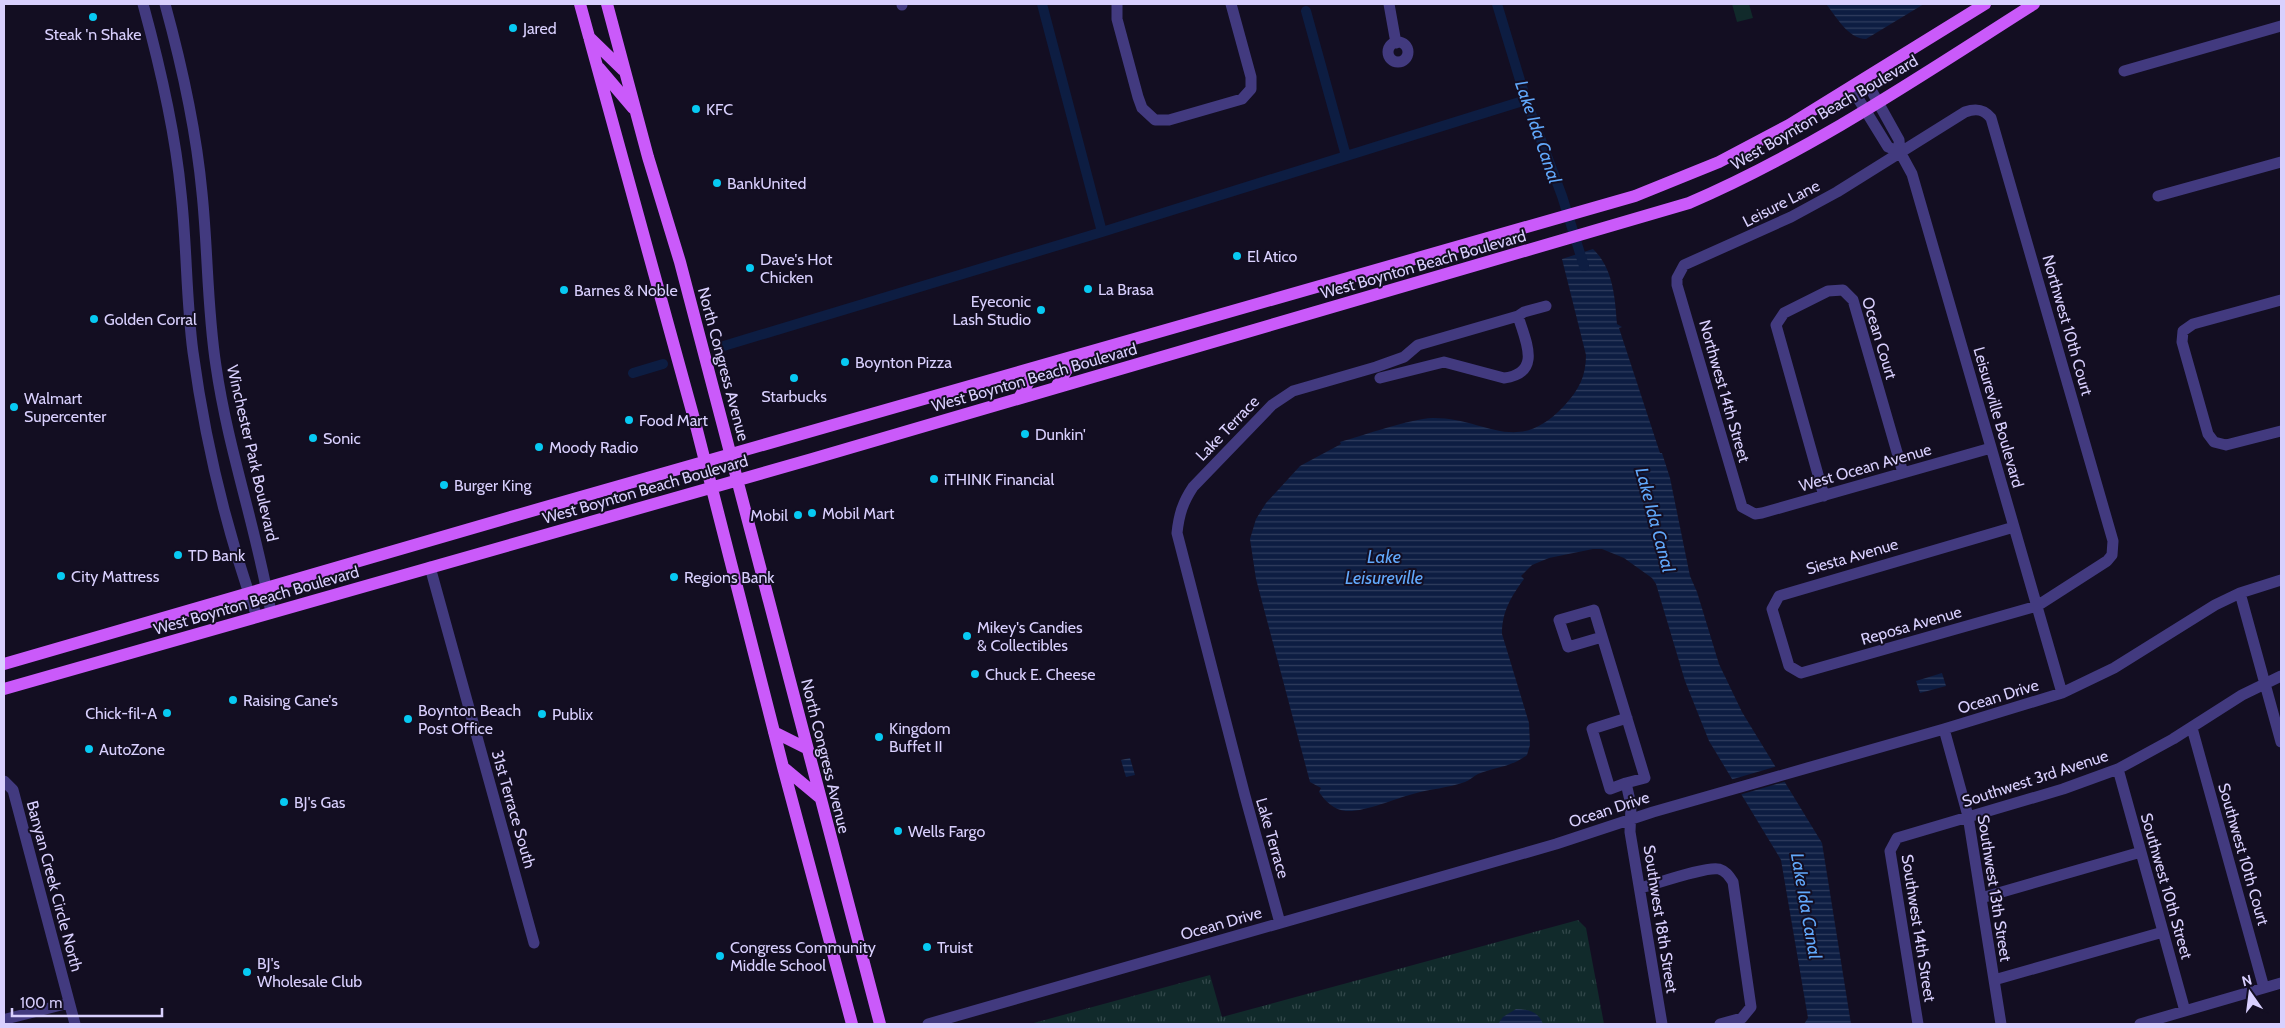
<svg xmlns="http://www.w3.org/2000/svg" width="2285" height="1028" font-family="Cabin,sans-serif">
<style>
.grass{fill:url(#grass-tufts)}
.garden{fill:#112a2b}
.water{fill:url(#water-rules)}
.pier{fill:#130e22}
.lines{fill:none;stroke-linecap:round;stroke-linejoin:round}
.canal{stroke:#0d1d42;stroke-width:10}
.minor{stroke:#423a7f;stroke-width:11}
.major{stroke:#ca5afa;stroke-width:12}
.poi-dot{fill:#07caf3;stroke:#130e22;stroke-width:2}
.labels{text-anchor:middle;stroke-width:4;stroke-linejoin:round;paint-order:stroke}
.poi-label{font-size:16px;fill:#d9d0fe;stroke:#130e22;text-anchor:start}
.street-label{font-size:16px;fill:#d9d0fe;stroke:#130e22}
.water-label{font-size:18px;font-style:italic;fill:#61a8fb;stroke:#130e22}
</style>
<defs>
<pattern id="grass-tufts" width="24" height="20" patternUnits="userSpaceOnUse" patternTransform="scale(1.25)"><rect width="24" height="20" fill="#112a2b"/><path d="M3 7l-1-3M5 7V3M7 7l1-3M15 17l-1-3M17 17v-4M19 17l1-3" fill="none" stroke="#33484b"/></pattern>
<pattern id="water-rules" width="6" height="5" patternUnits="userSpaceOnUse" patternTransform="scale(1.25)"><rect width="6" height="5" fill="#0d1d42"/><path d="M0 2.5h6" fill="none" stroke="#303d5e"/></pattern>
</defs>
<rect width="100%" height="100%" fill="#130e22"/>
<path class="grass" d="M1578 920 1586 928 1604 1024H1030L1210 975 1222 1017Z"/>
<path class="garden" d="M1732 4H1749L1753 18 1737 22Z"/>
<path class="water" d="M1826 4H1924L1866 39C1848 39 1836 16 1826 4Z
M1593 249C1613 268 1615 297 1617 324L1622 327 1619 328 1660 453H1662L1670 478 1690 576 1697 592 1719 664 1742 712 1822 843 1851 1024H1804L1808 1018 1781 860 1709 741 1685 681 1656 584 1652 578 1624 558 1602 549H1593L1549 558 1532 565 1521 576 1524 579C1511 597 1502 611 1502 634L1529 723 1530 745 1527 755C1512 767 1495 767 1478 774 1474 776 1470 780 1465 782 1448 788 1430 789 1413 794 1394 799 1365 812 1346 811 1334 810 1325 801 1319 792L1321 788 1310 782 1256 579 1250 539 1256 519 1266 503 1300 466 1341 444 1340 442C1365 435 1409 419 1433 418 1488 418 1516 457 1564 406 1579 390 1586 376 1586 355L1562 259Z
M1942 673 1946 686 1920 693 1916 681Z
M1130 758 1135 775 1126 777 1121 760Z
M1516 1009C1528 1009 1539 1012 1543 1024H1498L1503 1017Z"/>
<path class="pier" d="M1778 766 1787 781 1739 795 1730 780Z"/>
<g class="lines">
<path class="canal" d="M1042 4 1102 232
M1497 4 1526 100 1562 196 1584 266
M1306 11 1346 156
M717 348 1102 232 1526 100
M633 373 663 364"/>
<path class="minor" d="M143 4C160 66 175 129 181 193 187 246 186 299 193 352 205 441 227 532 257 617
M165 4C182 66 196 128 202 193 208 250 207 308 216 366 228 450 257 530 271 613
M902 4V5
M1117 4V19L1138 97 1142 108 1155 120H1169L1242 99 1251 89V77L1231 4
M1389 4 1396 43
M1388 52a10 10 0 1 1 20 0a10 10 0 1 1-20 0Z
M2124 71 2281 26
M1865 79 1899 140 1900 152 1912 174 2062 693
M1851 87 1888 147 1900 152
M2158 196 2281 162
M2281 300 2193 324 2183 331 2182 342 2208 434 2214 442 2226 445 2281 431
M1518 316 1524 312 1546 306
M1991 448 1762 513 1755 514 1742 507 1677 285V278L1684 265 1791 217 1837 192 1965 112C1976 108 1984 109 1991 118L2113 541 2112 555 2107 561 2037 606 1801 673 1789 666 1772 609 1779 596 2014 527
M1824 496 1776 325 1784 313 1828 291 1843 290 1853 300 1903 473
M430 567 534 943
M2240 593 2281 742
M1602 637 1568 647 1559 620 1594 610 1645 778 1626 783 1631 805 1630 832 1662 1024
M2192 728 2264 988
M1944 729 1968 816 2001 1024
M2118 769 2185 1011
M4 781 13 790 75 1024
M1626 783 1610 789 1592 729 1627 718
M1640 888C1656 884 1706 866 1719 869 1726 871 1729 876 1733 882L1751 1007 1742 1018 1720 1024
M1981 898 2141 852
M1280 923 1245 796 1177 533C1179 514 1183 502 1193 487L1272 405 1293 391 1376 367 1404 357 1418 345 1518 316C1525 340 1543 373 1504 378L1444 362 1380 378
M1994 980 2163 932
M6 1019 69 1003
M928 1024 1556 844 1653 812 1944 729 2062 693 2114 668 2215 605 2240 593 2281 580
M1918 1024 1890 851 1897 838 2063 789 2118 769 2173 739 2242 695 2281 676
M2140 1024 2281 983"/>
<path class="major" d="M580 4 696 426 783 767 852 1024
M607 4 648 157 680 262 880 1024
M589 37 623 70
M599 68 633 108
M1056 387 1075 357
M1019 398 1037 368
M4 664 542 508 1635 196 1719 162 1789 125 1985 4
M4 689 812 459 1689 203C1812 150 1922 75 2034 4
M774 732 806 748
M783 767 819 797"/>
</g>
<g class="poi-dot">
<circle cx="93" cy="17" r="5"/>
<circle cx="513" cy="28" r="5"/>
<circle cx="696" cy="109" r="5"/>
<circle cx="717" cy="183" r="5"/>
<circle cx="1237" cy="256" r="5"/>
<circle cx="750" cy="268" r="5"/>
<circle cx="1088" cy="289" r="5"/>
<circle cx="564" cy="290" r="5"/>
<circle cx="1041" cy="310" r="5"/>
<circle cx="94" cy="319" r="5"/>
<circle cx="845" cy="362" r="5"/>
<circle cx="794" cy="378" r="5"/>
<circle cx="14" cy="407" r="5"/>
<circle cx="629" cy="420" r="5"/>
<circle cx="1025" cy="434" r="5"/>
<circle cx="313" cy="438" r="5"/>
<circle cx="539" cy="447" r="5"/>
<circle cx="934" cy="479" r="5"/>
<circle cx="444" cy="485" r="5"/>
<circle cx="812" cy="513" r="5"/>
<circle cx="798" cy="515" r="5"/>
<circle cx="178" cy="555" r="5"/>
<circle cx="61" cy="576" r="5"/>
<circle cx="674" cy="577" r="5"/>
<circle cx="967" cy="636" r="5"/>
<circle cx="975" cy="674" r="5"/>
<circle cx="233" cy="700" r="5"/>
<circle cx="167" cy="713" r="5"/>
<circle cx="542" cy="714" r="5"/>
<circle cx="408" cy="719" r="5"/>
<circle cx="879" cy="737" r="5"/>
<circle cx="89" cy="749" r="5"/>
<circle cx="284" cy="802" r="5"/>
<circle cx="898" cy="831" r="5"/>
<circle cx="927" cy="947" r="5"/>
<circle cx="720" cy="956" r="5"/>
<circle cx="247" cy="972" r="5"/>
</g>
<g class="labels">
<g class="poi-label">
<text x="523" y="34">Jared</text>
<text x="93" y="40" text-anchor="middle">Steak 'n Shake</text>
<text x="706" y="115">KFC</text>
<text x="727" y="189">BankUnited</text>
<text x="1247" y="262">El Atico</text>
<text x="760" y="265">Dave's Hot<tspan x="760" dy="18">Chicken</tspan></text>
<text x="1098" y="295">La Brasa</text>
<text x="574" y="296">Barnes &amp; Noble</text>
<text x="1031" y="307" text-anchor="end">Eyeconic<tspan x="1031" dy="18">Lash Studio</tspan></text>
<text x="104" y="325">Golden Corral</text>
<text x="855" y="368">Boynton Pizza</text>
<text x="794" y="402" text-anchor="middle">Starbucks</text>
<text x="24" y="404">Walmart<tspan x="24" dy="18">Supercenter</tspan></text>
<text x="639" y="426">Food Mart</text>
<text x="1035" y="440">Dunkin'</text>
<text x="323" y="444">Sonic</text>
<text x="549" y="453">Moody Radio</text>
<text x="944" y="485">iTHINK Financial</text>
<text x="454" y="491">Burger King</text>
<text x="822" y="519">Mobil Mart</text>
<text x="788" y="521" text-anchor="end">Mobil</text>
<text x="188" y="561">TD Bank</text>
<text x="71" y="582">City Mattress</text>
<text x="684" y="583">Regions Bank</text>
<text x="977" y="633">Mikey's Candies<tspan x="977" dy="18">&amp; Collectibles</tspan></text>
<text x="985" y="680">Chuck E. Cheese</text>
<text x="243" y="706">Raising Cane's</text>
<text x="418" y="716">Boynton Beach<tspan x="418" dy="18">Post Office</tspan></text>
<text x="157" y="719" text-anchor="end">Chick-fil-A</text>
<text x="552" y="720">Publix</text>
<text x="889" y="734">Kingdom<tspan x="889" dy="18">Buffet II</tspan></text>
<text x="99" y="755">AutoZone</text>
<text x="294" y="808">BJ's Gas</text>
<text x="908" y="837">Wells Fargo</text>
<text x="730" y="953">Congress Community<tspan x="730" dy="18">Middle School</tspan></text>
<text x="937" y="953">Truist</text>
<text x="257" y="969">BJ's<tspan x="257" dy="18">Wholesale Club</tspan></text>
</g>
<g class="street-label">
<text transform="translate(1824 112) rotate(-30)" y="6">West Boynton Beach Boulevard</text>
<text transform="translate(1781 203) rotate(-27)" y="6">Leisure Lane</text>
<text transform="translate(1423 264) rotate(-16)" y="6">West Boynton Beach Boulevard</text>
<text transform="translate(2068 325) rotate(74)" y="6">Northwest 10th Court</text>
<text transform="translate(1880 338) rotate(73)" y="6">Ocean Court</text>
<text transform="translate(724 364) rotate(75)" y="6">North Congress Avenue</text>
<text transform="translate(1034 377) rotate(-16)" y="6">West Boynton Beach Boulevard</text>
<text transform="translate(1725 391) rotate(74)" y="6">Northwest 14th Street</text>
<text transform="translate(1999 417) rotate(74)" y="6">Leisureville Boulevard</text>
<text transform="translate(1227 428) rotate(-46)" y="6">Lake Terrace</text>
<text transform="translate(253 453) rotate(77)" y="6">Winchester Park Boulevard</text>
<text transform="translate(1865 467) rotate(-16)" y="6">West Ocean Avenue</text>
<text transform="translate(645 489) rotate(-16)" y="6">West Boynton Beach Boulevard</text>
<text transform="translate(1852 556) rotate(-16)" y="6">Siesta Avenue</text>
<text transform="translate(256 600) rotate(-16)" y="6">West Boynton Beach Boulevard</text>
<text transform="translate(1911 625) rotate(-16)" y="6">Reposa Avenue</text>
<text transform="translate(1998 696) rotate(-17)" y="6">Ocean Drive</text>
<text transform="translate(826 756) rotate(76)" y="6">North Congress Avenue</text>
<text transform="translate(2035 778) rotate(-18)" y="6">Southwest 3rd Avenue</text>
<text transform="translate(514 809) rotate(74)" y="6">31st Terrace South</text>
<text transform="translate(1609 809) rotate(-18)" y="6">Ocean Drive</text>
<text transform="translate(1273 838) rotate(74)" y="6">Lake Terrace</text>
<text transform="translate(2244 854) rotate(74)" y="6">Southwest 10th Court</text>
<text transform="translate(55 886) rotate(75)" y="6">Banyan Creek Circle North</text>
<text transform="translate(2167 886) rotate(74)" y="6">Southwest 10th Street</text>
<text transform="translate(1995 888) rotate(81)" y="6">Southwest 13th Street</text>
<text transform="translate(1661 919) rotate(81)" y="6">Southwest 18th Street</text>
<text transform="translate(1221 923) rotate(-16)" y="6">Ocean Drive</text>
<text transform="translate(1919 928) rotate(81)" y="6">Southwest 14th Street</text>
</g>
<g class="water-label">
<text transform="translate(1538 132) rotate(71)" y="6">Lake Ida Canal</text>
<text transform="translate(1655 520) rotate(75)" y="6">Lake Ida Canal</text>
<text x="1384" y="563">Lake<tspan x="1384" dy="21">Leisureville</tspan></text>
<text transform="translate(1806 906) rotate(80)" y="6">Lake Ida Canal</text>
</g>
</g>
<rect width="2285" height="1028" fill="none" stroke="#d9d0fe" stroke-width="10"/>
<g transform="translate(2250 993) rotate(346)" stroke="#130e22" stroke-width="4" paint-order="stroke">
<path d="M0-4L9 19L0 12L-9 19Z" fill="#d9d0fe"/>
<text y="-8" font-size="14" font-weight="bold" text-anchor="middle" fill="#d9d0fe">N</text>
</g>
<path d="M12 1008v8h150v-8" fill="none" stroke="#d9d0fe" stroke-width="2.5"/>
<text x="20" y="1008" font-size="15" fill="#d9d0fe" stroke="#130e22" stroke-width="4" paint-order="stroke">100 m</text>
</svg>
